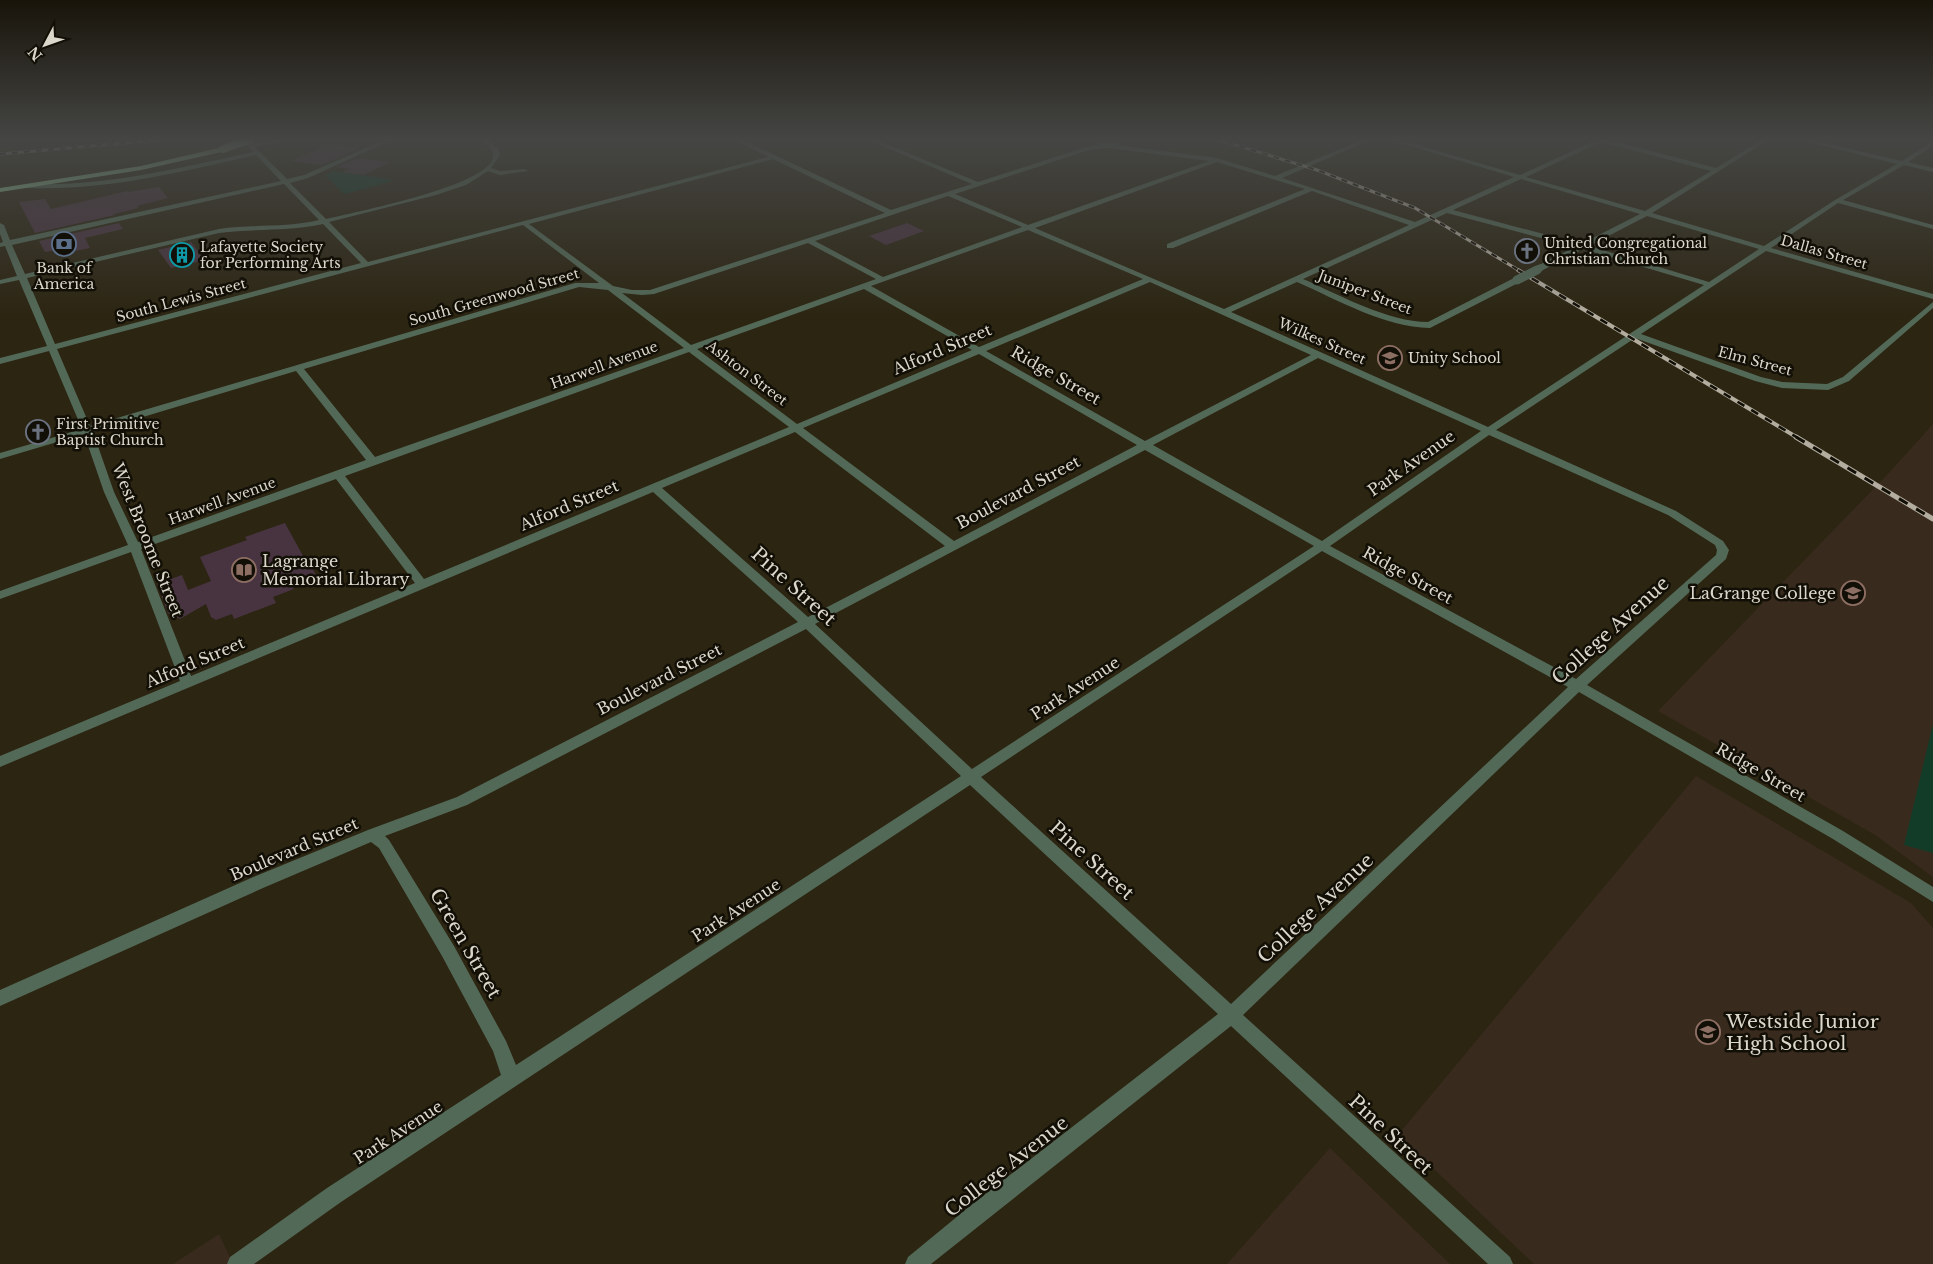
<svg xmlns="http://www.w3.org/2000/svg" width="1933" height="1264" font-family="'Libre Baskerville',serif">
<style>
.education{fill:#392a1e}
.green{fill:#123b28}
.building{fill:#483440}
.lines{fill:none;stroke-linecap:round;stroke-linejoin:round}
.minor{fill:#536957;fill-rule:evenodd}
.highway{fill:#90c69a;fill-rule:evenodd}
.rail-far2-casing{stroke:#b3ada0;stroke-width:3}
.rail-far1-casing{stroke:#b3ada0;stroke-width:4}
.rail-casing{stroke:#b3ada0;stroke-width:5}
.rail-far2{stroke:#120f07;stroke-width:2;stroke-dasharray:6;stroke-linecap:butt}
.rail-far1{stroke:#120f07;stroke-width:2.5;stroke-dasharray:8;stroke-linecap:butt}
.rail{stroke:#120f07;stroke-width:3;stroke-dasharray:10;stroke-linecap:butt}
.minor-bridge-far1{stroke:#536957;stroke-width:7}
.minor-bridge{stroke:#536957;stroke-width:9}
.highway-bridge{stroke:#90c69a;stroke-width:8}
.labels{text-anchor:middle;stroke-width:5;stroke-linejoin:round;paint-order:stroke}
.far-poi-label{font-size:14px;fill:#dcd7cb;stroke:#120f07;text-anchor:start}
.far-street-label{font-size:14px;fill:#dcd7cb;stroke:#120f07}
.street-label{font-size:16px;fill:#dcd7cb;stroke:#120f07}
.poi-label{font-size:16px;fill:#dcd7cb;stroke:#120f07;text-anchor:start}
.near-street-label{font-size:19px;fill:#dcd7cb;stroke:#120f07}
.near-poi-label{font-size:19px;fill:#dcd7cb;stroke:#120f07;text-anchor:start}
</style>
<rect width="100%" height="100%" fill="#2c2512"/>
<path class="education" d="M1933 424V877L1875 835 1658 711 1886 476Z
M1696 776 1911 903 1933 928V1264H1534L1398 1135Z
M1330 1148 1450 1264H1227Z
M219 1234 233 1264H173Z"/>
<path class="green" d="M333 171 394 180 376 186 344 194 325 175Z
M1933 724V853L1904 845Z"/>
<path class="building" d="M329 144 360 148 322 165 291 161Z
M357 158 390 162 364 175 342 172 349 169 336 167Z
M159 187 168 198 137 206 139 208 114 214 115 215 35 233 19 202 45 199 51 209 127 191 128 192Z
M119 223 123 229 85 238 90 248 60 254 58 250 45 252 39 241Z
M907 223 924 231 886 245 869 236Z
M191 242 205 260 171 268 158 250Z
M285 523 308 565 310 564 316 575 291 584 294 589 273 597 276 603 234 619 232 614 216 620 211 617 206 604 180 619 168 613 157 584 182 575 188 590 211 581 200 557 247 540 245 537Z"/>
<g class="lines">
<path class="minor" d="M241 139H248L252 144 279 139H293L255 147 287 179 304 175 386 139H394L308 178 290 183 326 219C349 213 501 184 493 153 492 148 484 143 480 139H487L498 149 500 155 491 168 500 171 525 169 528 171 500 175 488 171 466 185 436 195 329 222 368 262 768 157 733 139H741L891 210 972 184 866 139H874L978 182 1086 147 1099 145 1086 139C1094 139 1099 143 1107 143 1114 144 1124 139 1132 139L1117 145 1217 158 1275 176 1365 139H1373L1282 178 1415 222 1514 177 1387 139H1397L1520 175 1598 139H1606L1716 168 1763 139H1770L1652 213 1764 246 1835 200 1897 164 1796 139H1807L1902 161 1933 141V146L1908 162 1933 168V172L1904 165 1843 200 1933 225V229L1838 203 1771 248 1933 294V299L1766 251 1641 334 1761 377 1782 382 1827 384 1843 377 1933 302V308L1849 381 1828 390 1782 388 1755 381 1635 338 1496 430 1676 511 1723 541 1729 550 1726 559 1587 685 1843 831 1933 887V902L1833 839 1579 692 1243 1015 1510 1257 1513 1264H1488L1231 1026 931 1264H905L908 1257 970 1206 1218 1014 970 785 341 1202 254 1264H227L230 1257 327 1188 501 1075 493 1051 442 956 379 848 371 842 263 888 0 1006V990L251 878 368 830 457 797 798 622 653 492 0 767V756L180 681 131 552 0 599V591L128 545 104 492 84 434 0 459V453L82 429 49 351 0 364V358L47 346 19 280 0 284V280L17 276 5 246 0 247V243L3 242 0 234V223L4 225 10 240 281 181 256 155C180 172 106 191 27 188L24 186 27 184C105 187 178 168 253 152ZM1601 142 1711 171 1645 211 1526 177ZM1108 148 1209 161 1028 225 955 194 1089 150ZM773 159 885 213 650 290H632L613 286 529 224ZM1217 162 1305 189 1167 244V248H1173L1312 191 1409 225 1224 309 1035 228ZM1521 179 1640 214 1581 244 1453 210ZM284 184 319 220C286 228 252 224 219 229L25 274 12 245ZM948 196 1022 227 883 277 815 241ZM1447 213 1575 247 1537 266V270H1543L1583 249 1704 285 1488 427 1231 312 1297 282C1338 300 1384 327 1430 328L1520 282V278H1514L1428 322C1388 322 1340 295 1303 279ZM1647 216 1759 249 1709 282 1589 246ZM323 224 361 263 55 344 27 278 219 233C254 228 288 232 323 224ZM523 225 599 283H575L90 426 57 349ZM1028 230 1143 279 979 347 871 286ZM808 243 876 279 691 345 622 293 642 295 654 294ZM1150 282 1311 355 1145 441 986 351ZM579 287 608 290 684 348 375 457 304 369ZM864 289 972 350 797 424 697 349ZM689 352 789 427 424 579 345 476ZM979 354 1137 445 954 541 803 428ZM1318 358 1481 431 1322 541 1153 445ZM296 371 366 460 138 542 114 492 93 432ZM795 432 945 546 808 617 662 488ZM1489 435 1668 515 1715 545 1717 550 1716 555 1576 679 1330 546ZM1145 450 1314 546 972 769 815 624ZM336 479 415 583 191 676 141 549ZM1322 551 1568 687 1231 1004 981 777ZM806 629 961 776 516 1065 506 1041 454 946 389 840 385 836 467 805Z"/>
<path class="highway" d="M223 147 227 149 226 151 141 170 0 192V188L141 166Z"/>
<defs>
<path id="rail-far2" d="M1216 139 1317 170 1415 208 1520 271
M0 154 170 139"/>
<path id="rail-far1" d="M1518 270 1798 438"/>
<path id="rail" d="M1796 437 1933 519"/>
</defs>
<use href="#rail-far2" class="rail-far2-casing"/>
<use href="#rail-far1" class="rail-far1-casing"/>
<use href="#rail" class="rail-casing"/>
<use href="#rail-far2" class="rail-far2"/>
<use href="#rail-far1" class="rail-far1"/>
<use href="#rail" class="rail"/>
<path class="minor-bridge-far1" d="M1534 271 1540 268"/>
<path class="minor-bridge" d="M1517 280 1537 270"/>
<path class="highway-bridge" d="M223 149 251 139"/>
</g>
<linearGradient id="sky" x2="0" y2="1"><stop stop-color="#18140a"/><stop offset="0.44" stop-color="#454644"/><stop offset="1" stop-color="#454644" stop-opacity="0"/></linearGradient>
<rect width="1933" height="316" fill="url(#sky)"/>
<defs>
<symbol id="bank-ring" viewBox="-11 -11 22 22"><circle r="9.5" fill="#120f07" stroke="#5c6f8a" stroke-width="1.5"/><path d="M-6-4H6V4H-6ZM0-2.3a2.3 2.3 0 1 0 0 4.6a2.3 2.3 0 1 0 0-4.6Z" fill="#5c6f8a"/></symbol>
<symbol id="church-ring" viewBox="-11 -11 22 22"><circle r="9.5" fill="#120f07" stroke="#6b7280" stroke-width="1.5"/><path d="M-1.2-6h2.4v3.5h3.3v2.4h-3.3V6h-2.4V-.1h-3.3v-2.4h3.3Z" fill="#6b7280"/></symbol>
<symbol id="building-ring" viewBox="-11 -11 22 22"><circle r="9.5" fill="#120f07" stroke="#0f9aa8" stroke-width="1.5"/><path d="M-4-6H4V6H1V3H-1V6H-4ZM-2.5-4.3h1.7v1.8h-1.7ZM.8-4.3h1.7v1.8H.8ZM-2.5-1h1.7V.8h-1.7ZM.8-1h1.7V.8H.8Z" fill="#0f9aa8"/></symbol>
<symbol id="school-ring" viewBox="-11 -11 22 22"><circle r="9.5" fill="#120f07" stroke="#8d6e63" stroke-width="1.5"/><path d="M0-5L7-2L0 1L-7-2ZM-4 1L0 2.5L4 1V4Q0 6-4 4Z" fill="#8d6e63"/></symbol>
<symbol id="library-ring" viewBox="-11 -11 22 22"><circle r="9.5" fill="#120f07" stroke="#8d6e63" stroke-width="1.5"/><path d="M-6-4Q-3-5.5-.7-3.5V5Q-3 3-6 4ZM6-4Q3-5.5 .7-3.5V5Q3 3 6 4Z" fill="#8d6e63"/></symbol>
<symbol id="university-ring" viewBox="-11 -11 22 22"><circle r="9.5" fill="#120f07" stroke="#8d6e63" stroke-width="1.5"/><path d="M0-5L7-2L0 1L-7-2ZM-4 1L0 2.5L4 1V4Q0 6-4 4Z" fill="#8d6e63"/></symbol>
</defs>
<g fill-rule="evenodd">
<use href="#bank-ring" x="50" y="230" width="28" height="28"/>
<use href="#church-ring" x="1513" y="237" width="28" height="28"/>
<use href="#building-ring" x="168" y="241" width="28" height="28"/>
<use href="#school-ring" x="1376" y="344" width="28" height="28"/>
<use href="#church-ring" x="24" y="418" width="28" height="28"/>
<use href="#library-ring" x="230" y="556" width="28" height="28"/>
<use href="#university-ring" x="1839" y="579" width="28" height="28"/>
<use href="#school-ring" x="1694" y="1018" width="28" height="28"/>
</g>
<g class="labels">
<g class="far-poi-label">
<text x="1544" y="248">United Congregational<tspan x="1544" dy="16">Christian Church</tspan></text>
<text x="200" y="252">Lafayette Society<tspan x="200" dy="16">for Performing Arts</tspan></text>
<text x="64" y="273" text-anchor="middle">Bank of<tspan x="64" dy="16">America</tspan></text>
<text x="1408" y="363">Unity School</text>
<text x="56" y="429">First Primitive<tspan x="56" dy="16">Baptist Church</tspan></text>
</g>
<g class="far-street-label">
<text transform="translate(1824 252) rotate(16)" y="5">Dallas Street</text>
<text transform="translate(1365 292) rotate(21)" y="5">Juniper Street</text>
<text transform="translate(494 297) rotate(-16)" y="5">South Greenwood Street</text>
<text transform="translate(181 300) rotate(-15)" y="5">South Lewis Street</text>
<text transform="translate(1322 341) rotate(24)" y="5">Wilkes Street</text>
<text transform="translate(1755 361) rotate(15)" y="5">Elm Street</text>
<text transform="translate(604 365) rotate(-20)" y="5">Harwell Avenue</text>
<text transform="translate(747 373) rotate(37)" y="5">Ashton Street</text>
<text transform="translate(222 501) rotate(-20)" y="5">Harwell Avenue</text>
</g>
<g class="street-label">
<text transform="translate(942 349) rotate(-23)" y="6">Alford Street</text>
<text transform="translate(1056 375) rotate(30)" y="6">Ridge Street</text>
<text transform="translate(1411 463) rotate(-35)" y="6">Park Avenue</text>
<text transform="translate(1018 492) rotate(-28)" y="6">Boulevard Street</text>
<text transform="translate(569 505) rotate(-23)" y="6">Alford Street</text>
<text transform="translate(148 540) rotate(68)" y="6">West Broome Street</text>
<text transform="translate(1408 575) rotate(29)" y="6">Ridge Street</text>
<text transform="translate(195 662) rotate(-23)" y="6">Alford Street</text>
<text transform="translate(659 679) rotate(-27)" y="6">Boulevard Street</text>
<text transform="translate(1075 688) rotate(-33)" y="6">Park Avenue</text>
<text transform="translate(1761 772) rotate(30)" y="6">Ridge Street</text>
<text transform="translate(294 849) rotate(-23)" y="6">Boulevard Street</text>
<text transform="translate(736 910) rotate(-33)" y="6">Park Avenue</text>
<text transform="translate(398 1132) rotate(-33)" y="6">Park Avenue</text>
</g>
<g class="poi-label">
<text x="262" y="567">Lagrange<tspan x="262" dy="18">Memorial Library</tspan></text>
<text x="1836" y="599" text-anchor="end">LaGrange College</text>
</g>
<g class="near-street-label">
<text transform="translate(794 586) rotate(42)" y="7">Pine Street</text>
<text transform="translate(1610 630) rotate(-42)" y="7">College Avenue</text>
<text transform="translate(1092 860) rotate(42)" y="7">Pine Street</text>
<text transform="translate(1315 908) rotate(-43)" y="7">College Avenue</text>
<text transform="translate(466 943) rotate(60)" y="7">Green Street</text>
<text transform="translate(1391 1134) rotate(43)" y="7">Pine Street</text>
<text transform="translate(1006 1166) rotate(-38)" y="7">College Avenue</text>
</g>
<g class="near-poi-label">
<text x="1726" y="1028">Westside Junior<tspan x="1726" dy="22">High School</tspan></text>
</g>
</g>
<g transform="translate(45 45) rotate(229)" stroke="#120f07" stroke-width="4" paint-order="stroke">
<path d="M0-4L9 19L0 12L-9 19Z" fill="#dcd7cb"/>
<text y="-8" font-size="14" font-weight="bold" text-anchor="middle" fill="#dcd7cb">N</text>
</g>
</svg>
